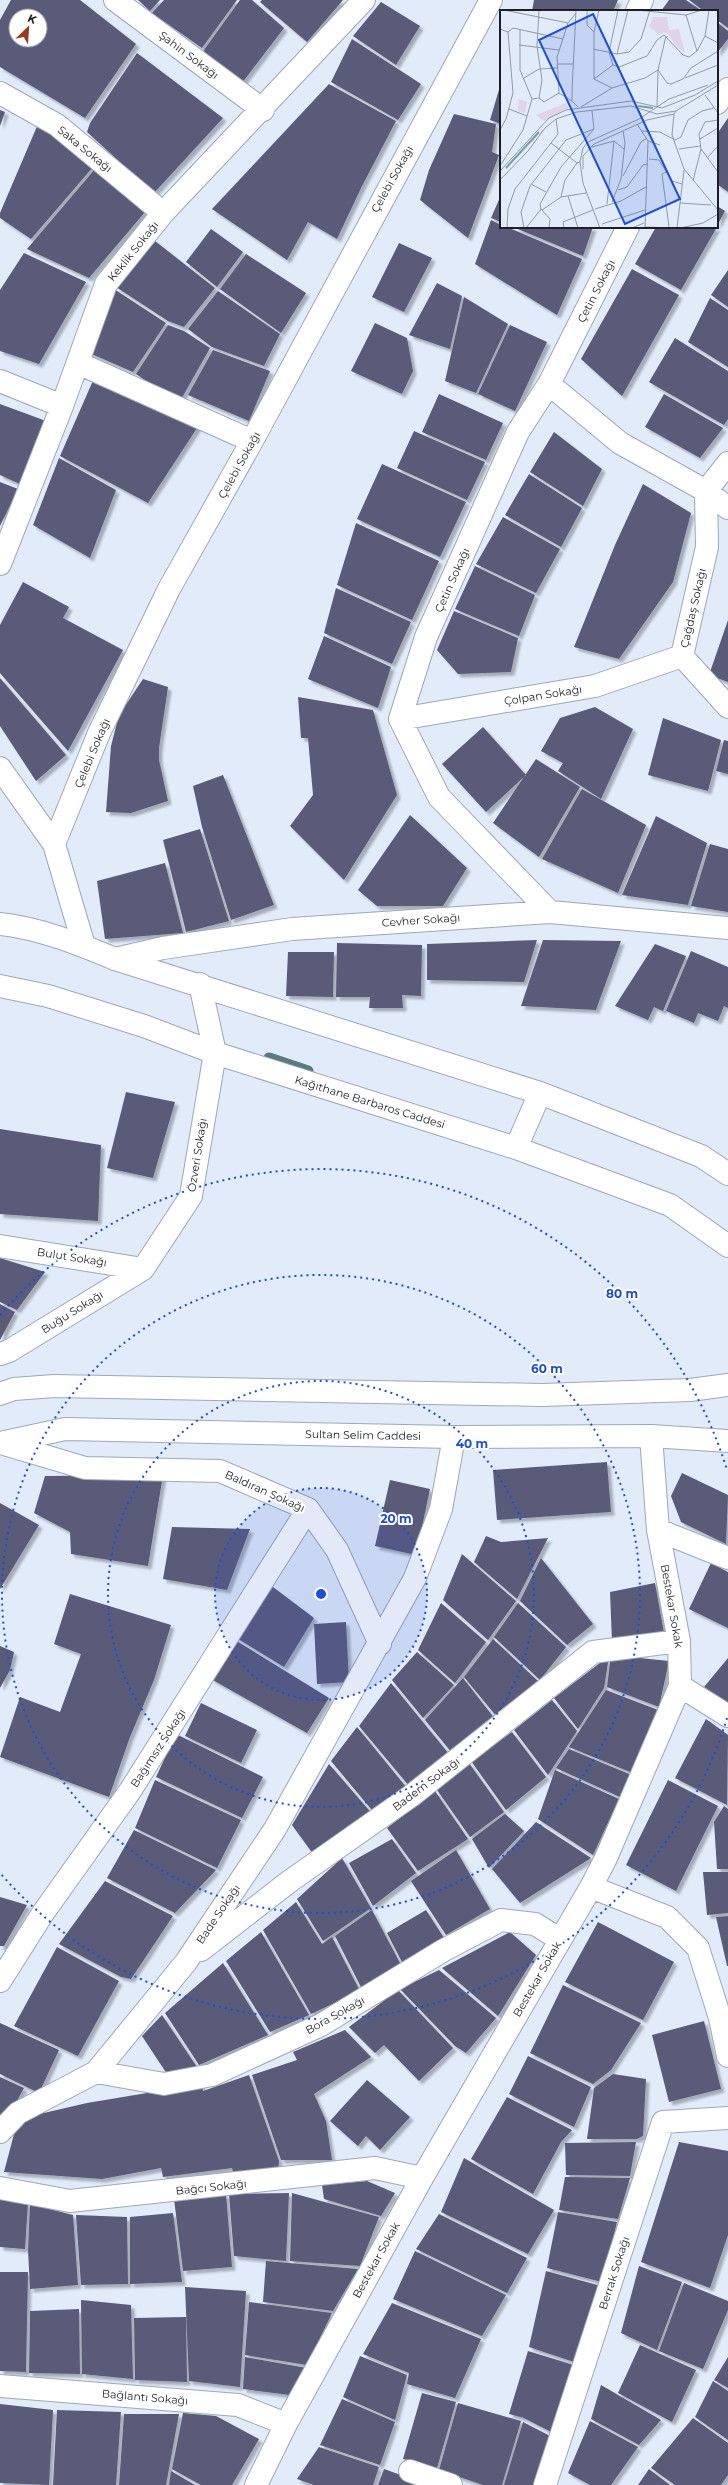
<svg xmlns="http://www.w3.org/2000/svg" width="728" height="2485" font-family="Montserrat,sans-serif">
<style>
.lines{fill:none;stroke-linecap:round;stroke-linejoin:round}
.stream{stroke:#597a7f;stroke-width:11}
.building{fill:#5a5a79;fill-rule:evenodd;filter:url(#shadow)}
.street-casing{stroke:#9ea8b6;stroke-width:24}
.secondary-casing{stroke:#9ea8b6;stroke-width:24}
.street{stroke:#fff;stroke-width:22}
.secondary{stroke:#fff;stroke-width:22}
.ring{fill:none;stroke:#1d4ed8;stroke-width:2;stroke-dasharray:2 4}
.labels{text-anchor:middle;stroke-width:4;stroke-linejoin:round;paint-order:stroke}
.street-label{font-size:11px;fill:#1c2025;stroke:#fff}
.inset-river{fill:none;stroke:#73a1a5;stroke-width:2}
.inset-road{fill:none;stroke:#929aa5;stroke-width:1}
.view{fill:#1d4ed8;fill-opacity:0.15;stroke:#1d4ed8;stroke-width:2}
.inset-edge{fill:none;stroke:#1c2025;stroke-width:2}
.centre{fill:#1d4ed8;stroke:#fff;stroke-width:2}
.ring-label{font-size:12px;text-anchor:middle;font-weight:bold;fill:#1d4ed8;stroke:#fff;stroke-width:4;stroke-linejoin:round;paint-order:stroke}
</style>
<defs>
<filter id="shadow"><feDropShadow dx="3.5" dy="3.5" stdDeviation="1" flood-color="#0004"/></filter>
</defs>
<rect width="100%" height="100%" fill="#e1ebfa"/>
<g class="lines">
<path class="stream" d="M269 1058 308 1071"/>
</g>
<path class="building" d="M11 0H80L136 44 85 118 0 67V20ZM16 16H40V40H16Z
M138 0H160L150 11Z
M164 0H237L202 48 152 13Z
M240 0H252L284 28 242 83 205 56 204 50Z
M262 0H343L307 42 260 2Z
M534 0H618L613 11H532Z
M669 0H686L702 11H661Z
M689 0H728V28L717 20V11H704Z
M381 2 420 26 396 65 353 36Z
M717 22 728 31V39L717 53Z
M352 39 421 84 398 120 331 82Z
M137 53 223 118 154 193 87 132 90 123Z
M501 83V124L490 120Z
M329 84 396 121 362 186 337 239 308 222 287 260 212 209Z
M0 110 5 112 0 126Z
M454 114 496 124 492 152 499 155 468 238 420 200 429 170Z
M728 118V192L717 184V134Z
M38 124 93 167 31 239 0 218V213Z
M95 169 145 212 89 278 27 249Z
M501 195V222L491 218Z
M717 206 725 211 717 226Z
M491 220 501 225V227H507L582 259 557 315 475 264Z
M513 227H593L583 256Z
M656 227H717L681 290 635 264Z
M211 229 243 252 217 287 186 262Z
M155 241 215 288 184 327 168 321 116 287Z
M399 243 432 258 404 312 372 297Z
M24 253 86 282 39 364 0 351V290Z
M246 254 306 293 281 333 220 289Z
M632 269 679 295 622 396 581 359Z
M728 270V307L711 295Z
M437 283 462 296 450 349 409 335Z
M114 289 166 323 133 372 87 352Z
M218 291 280 334 264 366 212 347 188 329Z
M464 297 508 324 476 393 445 381Z
M710 298 728 310V367L688 342Z
M375 323 407 338 413 371 402 394 351 371Z
M168 325 184 331 210 348 179 403 136 374Z
M510 325 547 342 515 411 478 394Z
M675 338 728 371V419L724 425 649 382Z
M213 350 270 371 249 421 188 395Z
M95 376 201 422 148 503 60 456Z
M439 394 503 423 486 460 422 432Z
M664 394 723 428 700 458 645 427Z
M0 404 46 421 22 485 0 475Z
M414 431 485 462 467 500 397 468Z
M554 432 602 469 583 506 530 472Z
M59 458 116 490 90 558 33 525Z
M382 464 466 502 440 557 357 519Z
M529 474 582 508 561 547 505 515Z
M0 482 18 489 0 526Z
M643 484 691 513 673 582 619 659 574 647 615 545Z
M503 517 560 549 536 593 476 564Z
M356 523 439 561 412 620 337 585Z
M475 566 535 595 519 636 455 609Z
M23 582 69 607 63 618 123 650 68 751 0 673V625Z
M336 588 411 622 392 664 324 633Z
M454 611 518 638 511 672 458 674 437 650Z
M728 620V682L709 675Z
M324 636 391 667 378 708 308 679Z
M0 678 66 755 36 781 0 726Z
M143 679 168 687 159 748V760L168 801 131 813 106 812 111 746 119 715Z
M298 697 373 710 397 795 344 880 290 826 313 795 308 738H301Z
M595 707 633 729 601 799 558 771 563 763 541 751 560 718Z
M663 718 721 740 708 791 648 775Z
M483 727 526 775 486 812 442 764Z
M724 740 728 741V774L716 771Z
M536 759 580 787 539 857 493 823Z
M223 775 274 905 231 920 202 827 193 786Z
M582 789 646 825 618 893 542 859Z
M410 815 467 868 443 906H377L358 890Z
M656 816 707 843 688 905 622 895Z
M200 829 229 921 186 932 163 840Z
M710 844 728 849V912L691 906Z
M165 863 183 933 105 939 97 881Z
M537 940 524 982 427 980V944Z
M543 940 621 941 596 1010 521 1006Z
M337 943 422 945 421 996 402 995 403 1008H369L370 997H336Z
M655 944 686 956 663 1011 654 1007 648 1020 615 1006Z
M691 951 728 967V1008L724 1006 718 1021 698 1013 694 1023 666 1011Z
M288 952H334L333 997 286 996Z
M126 1092 175 1102 153 1178 107 1168Z
M0 1129 101 1145 98 1221 0 1214Z
M0 1258 45 1272 17 1310 0 1302Z
M0 1304 15 1312 0 1340Z
M607 1462 611 1512 497 1520 493 1470Z
M682 1473 728 1495 726 1544 681 1522 671 1496Z
M163 1475 148 1566 71 1554 70 1532 34 1513 45 1476Z
M390 1480 430 1489 416 1555 375 1546Z
M0 1503 39 1525 0 1589Z
M172 1527 250 1529 227 1590 163 1579Z
M486 1536 501 1542 548 1538 517 1599 474 1562Z
M462 1554 516 1601 488 1640 443 1600Z
M541 1558 593 1624 567 1645 520 1601Z
M711 1563 728 1572V1628L689 1609Z
M655 1583 664 1633 612 1642 610 1592Z
M273 1587 314 1618 284 1667 235 1637Z
M70 1594 171 1625 154 1680 130 1737 109 1797 0 1757 20 1697 60 1712 81 1654 54 1644Z
M441 1603 486 1642 455 1683 418 1650Z
M518 1603 566 1647 540 1680 494 1637Z
M346 1622 349 1682 317 1684 314 1624Z
M493 1639 539 1682 497 1717 464 1677Z
M235 1640 329 1698 307 1733 211 1679Z
M0 1646 14 1652 10 1670 0 1688Z
M417 1652 454 1685 423 1718 392 1680Z
M611 1655 669 1661 659 1707 607 1687Z
M609 1656 604 1688 578 1729 554 1698Z
M728 1658V1704L704 1687Z
M463 1678 495 1719 452 1753 425 1720Z
M391 1683 449 1754 409 1786 359 1726Z
M606 1690 658 1710 635 1774 569 1747Z
M552 1700 577 1731 548 1775 514 1730Z
M201 1703 257 1730 241 1763 185 1736Z
M706 1719 728 1735 727 1805 675 1778Z
M357 1727 407 1788 376 1815 331 1761Z
M512 1732 546 1777 506 1810 471 1761Z
M176 1734 263 1777 242 1818 156 1777Z
M569 1749 634 1776 620 1797 556 1768Z
M469 1763 504 1812 470 1837 437 1790Z
M329 1764 374 1816 316 1858 292 1825Z
M555 1770 619 1799 593 1855 538 1819Z
M155 1780 241 1820 217 1868 135 1828Z
M668 1780 718 1806 676 1891 626 1865Z
M435 1791 468 1839 418 1871 387 1828Z
M724 1806 728 1809V1869H717L714 1822Z
M505 1814 524 1831 489 1868 472 1839Z
M536 1822 591 1858 520 1903 492 1869Z
M134 1830 216 1870 175 1913 107 1878Z
M392 1839 416 1873 373 1906 349 1863Z
M456 1850 490 1909 446 1935 411 1881Z
M342 1858 371 1908 323 1941 297 1899Z
M703 1872H728V1913L707 1915Z
M105 1881 173 1916 131 1979 121 1977 59 1944Z
M0 1897 27 1905 4 1946H0Z
M296 1902 322 1944 332 1937 360 1991 311 2014 263 1930Z
M372 1910 401 1965 363 1991 335 1936Z
M426 1910 444 1938 403 1964 387 1933Z
M728 1916V1966H727L716 1917Z
M598 1922 674 1962 643 2020 565 1982Z
M261 1932 309 2015 270 2032 226 1961Z
M510 1932 536 1955 498 2016 442 1968Z
M57 1947 119 1981 78 2056 14 2026Z
M223 1963 268 2035 199 2065 165 2013Z
M439 1970 496 2018 466 2053 455 2046 400 1989Z
M563 1985 641 2023 611 2070 593 2084 530 2053Z
M398 1990 453 2048 419 2081 384 2045 375 2053 349 2027Z
M162 2015 197 2067 169 2077 142 2036Z
M704 2021 721 2089 669 2102 652 2035Z
M0 2023 59 2050 39 2093 0 2074Z
M345 2030 371 2057 314 2094 326 2121 332 2160H281L252 2075 297 2060 293 2052Z
M528 2056 591 2087 574 2127 509 2094Z
M613 2074 646 2079 643 2136 637 2139H587L594 2088Z
M249 2075 279 2161 278 2171 234 2175 232 2168 163 2177 161 2168 102 2179 4 2172 18 2119 87 2103 201 2084 203 2091Z
M0 2077 24 2088 12 2110 0 2118Z
M367 2080 410 2117 380 2150 366 2136 358 2146 330 2121Z
M507 2097 572 2130 561 2142 533 2194 471 2159Z
M636 2142 630 2176 566 2175 565 2143Z
M679 2142 728 2151V2235L710 2288 641 2262Z
M464 2158 554 2210 528 2254 441 2212Z
M565 2177 630 2178 618 2219 559 2210Z
M367 2181 395 2193 381 2216 324 2199 322 2185Z
M289 2193 286 2261 234 2256 229 2194Z
M292 2193 379 2217 360 2266 290 2261Z
M226 2194 232 2267 183 2271 174 2199Z
M0 2197 28 2203 25 2249 0 2247Z
M30 2204 73 2215 78 2285 30 2289 28 2250Z
M558 2212 617 2222 602 2282 547 2268Z
M173 2213 182 2282 130 2284V2217Z
M439 2214 527 2258 507 2293 416 2249Z
M76 2215 127 2217 128 2284 81 2285Z
M415 2251 506 2295 482 2336 393 2299Z
M266 2261 358 2269 333 2311 263 2302Z
M639 2266 682 2282 657 2350 621 2333Z
M546 2271 601 2286 577 2363 529 2347Z
M0 2272H28L26 2372 0 2371Z
M684 2283 728 2301V2310L703 2369 659 2351Z
M185 2287 246 2291 240 2387 189 2381Z
M81 2300 131 2305 133 2379 82 2374Z
M249 2302 332 2313 307 2365 245 2355Z
M392 2303 481 2339 455 2398 407 2384 409 2373 363 2354Z
M79 2309 80 2374 29 2373 30 2311Z
M186 2317 187 2382 135 2380 134 2318Z
M640 2345 696 2370 672 2422 618 2393Z
M528 2351 577 2366 555 2434 524 2418 509 2414Z
M360 2356 407 2375 395 2420 343 2397Z
M245 2357 307 2368 290 2395 243 2389Z
M728 2357V2388L714 2380Z
M713 2381 728 2391V2440L695 2417Z
M601 2385 661 2420 639 2445 591 2419Z
M422 2393 456 2402 437 2468 403 2459Z
M342 2399 395 2422 380 2465 320 2445Z
M458 2403 521 2421 502 2485H483L439 2470Z
M0 2404 53 2410 49 2485 0 2483Z
M57 2410 121 2412 116 2485H53Z
M183 2413 216 2416 259 2439 232 2485H201L172 2469Z
M124 2414H179L166 2485H119Z
M693 2418 728 2443V2475L721 2485H675L651 2468Z
M590 2421 638 2447 611 2485H590L568 2473Z
M523 2422 554 2438 538 2485H504Z
M319 2447 379 2467 373 2485H314L297 2479Z
M384 2469 429 2485H378Z
M649 2469 670 2485H638Z
M171 2471 195 2485H169Z"/>
<g class="lines">
<defs>
<path id="street" d="M115 0 263 110
M637 11 642 0
M0 93 57 125 163 213
M717 103 728 89
M78 363 252 441
M0 381 62 406
M549 384 620 443 706 491 728 508
M706 491 707 547 682 656 728 707
M706 491 728 463
M0 564 62 406 106 284 163 213 364 0
M400 719 595 686 682 656
M0 768 54 844
M550 912 439 797 400 719 426 637 518 432 549 384 628 227
M84 946 54 844 99 733 169 589 252 441 491 0
M115 959 163 948 292 929 550 912 728 928
M0 1246 143 1269
M0 1354 9 1351 143 1269 191 1196 215 1053
M1 1443 85 1468 220 1471 308 1509 337 1550 380 1644
M658 1530 728 1558
M680 1686 728 1716
M591 1887 667 1917 698 1948 720 2018 728 2056
M201 1950 290 1881 411 1796 593 1652 679 1641
M0 1981 43 1913 130 1791 308 1509
M96 2072 164 2084 212 2075 321 2025 444 1950 501 1920 535 1924 559 1939
M0 2132 18 2113 96 2072 186 1962 275 1829 415 1578 441 1509 454 1437
M0 2188 70 2201 375 2168 422 2178
M0 2386 238 2405 286 2424
M410 2471 451 2485
M256 2485 286 2424 422 2178 591 1887 606 1858 680 1686 679 1641 658 1530 651 1436
M545 2485 663 2122 728 2118"/>
<path id="secondary" d="M0 924C39 928 79 944 115 959L540 1093 701 1156 728 1174
M200 984 215 1053
M0 986 48 996 144 1026 215 1053 516 1148 670 1205 728 1246
M516 1148 540 1093
M0 1394 14 1389 54 1386 542 1395 690 1390 728 1385
M0 1443 65 1429 454 1437 651 1436 728 1441"/>
</defs>
<use href="#street" class="street-casing"/>
<use href="#secondary" class="secondary-casing"/>
<use href="#street" class="street"/>
<use href="#secondary" class="secondary"/>
</g>
<circle cx="321" cy="1594" r="106" fill="#1d4ed8" fill-opacity=".12"/>
<g class="ring">
<circle cx="321" cy="1594" r="106"/>
<circle cx="321" cy="1594" r="213"/>
<circle cx="321" cy="1594" r="319"/>
<path d="M727 1718A425 425 0 0 1 0 1873M0 1315A425 425 0 0 1 727 1470"/>
</g>
<g class="labels">
<g class="street-label">
<text transform="translate(189 55) rotate(37)" y="4">Şahin Sokağı</text>
<text transform="translate(85 149) rotate(39)" y="4">Saka Sokağı</text>
<text transform="translate(392 179) rotate(-61)" y="4">Çelebi Sokağı</text>
<text transform="translate(133 251) rotate(-51)" y="4">Keklik Sokağı</text>
<text transform="translate(596 291) rotate(-63)" y="4">Çetin Sokağı</text>
<text transform="translate(239 465) rotate(-61)" y="4">Çelebi Sokağı</text>
<text transform="translate(452 580) rotate(-66)" y="4">Çetin Sokağı</text>
<text transform="translate(693 608) rotate(-77)" y="4">Çağdaş Sokağı</text>
<text transform="translate(543 695) rotate(-9)" y="4">Çolpan Sokağı</text>
<text transform="translate(92 753) rotate(-67)" y="4">Çelebi Sokağı</text>
<text transform="translate(421 920) rotate(-4)" y="4">Cevher Sokağı</text>
<text transform="translate(370 1102) rotate(17)" y="4">Kağıthane Barbaros Caddesi</text>
<text transform="translate(197 1155) rotate(-81)" y="4">Özveri Sokağı</text>
<text transform="translate(72 1257) rotate(9)" y="4">Bulut Sokağı</text>
<text transform="translate(72 1312) rotate(-32)" y="4">Buğu Sokağı</text>
<text transform="translate(363 1435) rotate(1)" y="4">Sultan Selim Caddesi</text>
<text transform="translate(265 1491) rotate(24)" y="4">Baldıran Sokağı</text>
<text transform="translate(672 1606) rotate(80)" y="4">Bestekar Sokak</text>
<text transform="translate(158 1748) rotate(-57)" y="4">Bağımsız Sokağı</text>
<text transform="translate(426 1784) rotate(-37)" y="4">Badem Sokağı</text>
<text transform="translate(218 1914) rotate(-56)" y="4">Bade Sokağı</text>
<text transform="translate(537 1979) rotate(-60)" y="4">Bestekar Sokak</text>
<text transform="translate(335 2015) rotate(-29)" y="4">Bora Sokağı</text>
<text transform="translate(211 2187) rotate(-6)" y="4">Bağcı Sokağı</text>
<text transform="translate(376 2260) rotate(-61)" y="4">Bestekar Sokak</text>
<text transform="translate(614 2273) rotate(-72)" y="4">Berrak Sokağı</text>
<text transform="translate(145 2397) rotate(5)" y="4">Bağlantı Sokağı</text>
</g>
</g>
<g transform="translate(500 10)">
<rect width="218" height="218" fill="#e1ebfa"/>
<path d="M153 7H167L169 20 179 19 185 43 176 36 169 25 164 22 160 25 149 17ZM19 89 27 92 25 103 18 101ZM66 93 68 98 44 111 36 105Z" fill="#e2d3eb"/>
<path class="inset-river" d="M138 96 153 98M6 158 39 122"/>
<path class="inset-road" d="M4 0 68 13M76 0 72 81V91L78 97M87 0V15L94 22M99 0 94 22V69L112 78M136 0 186 5 202 0M186 5 197 41M0 19 8 22 13 18 63 29M20 20V60L32 89M205 26 218 33M19 35 59 40M93 39 117 44 129 42 141 29 150 0M109 42 113 55 119 57 147 46 157 30 164 25 183 45 189 47 197 41 205 26 209 0M109 42 118 0M117 44 128 0M58 54H73M158 60 167 73 171 74 183 69 191 58 218 41M24 68 39 59 58 58M185 68 218 55M94 69 113 55M59 83 57 47 68 13 76 3M205 85 218 103M39 88 42 70 37 36 39 0M32 89 39 88 44 92 59 83 72 91M81 97 112 78 145 68 158 60 166 26M157 97 158 60M9 99 27 106M174 104 172 125 184 159 218 200M218 110 205 112 199 124 201 139 218 162M137 114 148 131 145 218M0 120 6 109 13 83 8 22M141 121 160 122 175 130 181 127 188 110 202 101 214 98M200 129 218 118M148 131 160 135M51 133 77 153M92 137 114 131 124 139M179 139 200 136M208 147 218 136M149 149 159 150 172 171 182 174M0 156 23 120 32 89M83 159V146L94 134 147 110 174 104 176 101M0 161 49 108 66 100 131 91 162 98 195 85 218 71M168 161 162 164 169 217M123 166 141 132 147 128M0 170 28 141 45 118 56 109 77 102 131 96 157 104 176 101 218 75M193 171 201 139M31 174 46 182M118 180 127 177 143 155 148 154M68 186 78 218M61 187 65 170 77 153 80 152M112 192 121 169 125 133 123 121M180 193 211 195M107 194 114 131M41 199 40 194 61 157 94 119 92 101M41 199 50 209 49 218M95 199 121 191 146 177M42 200 61 187 86 183M102 214 145 200M145 217 174 218M7 218 8 199 15 179 58 124 56 109M24 218 21 202 30 176 66 130 94 119M26 218 41 199M64 218 63 212 93 200M100 218 83 173 80 152 83 138 88 132 139 109 169 89 208 75M132 218 144 213M177 218 184 160M180 218 203 213 218 204"/>
<path class="view" d="M93 4 180 189 125 214 39 30Z"/>
<rect width="218" height="218" class="inset-edge"/>
</g>
<circle cx="321" cy="1594" r="6" class="centre"/>
<g class="ring-label">
<text x="622" y="1298">80 m</text>
<text x="547" y="1373">60 m</text>
<text x="472" y="1448">40 m</text>
<text x="396" y="1523">20 m</text>
</g>
<g transform="translate(28 28) rotate(25)"><circle r="19" fill="#ffffff" stroke="#a4a6a8"/>
<path d="M0-3L7 15L0 10L-7 15Z" fill="#9f361d"/>
<text y="-6" font-size="11" font-weight="bold" text-anchor="middle" fill="#1c2025">K</text>
</g>
</svg>
